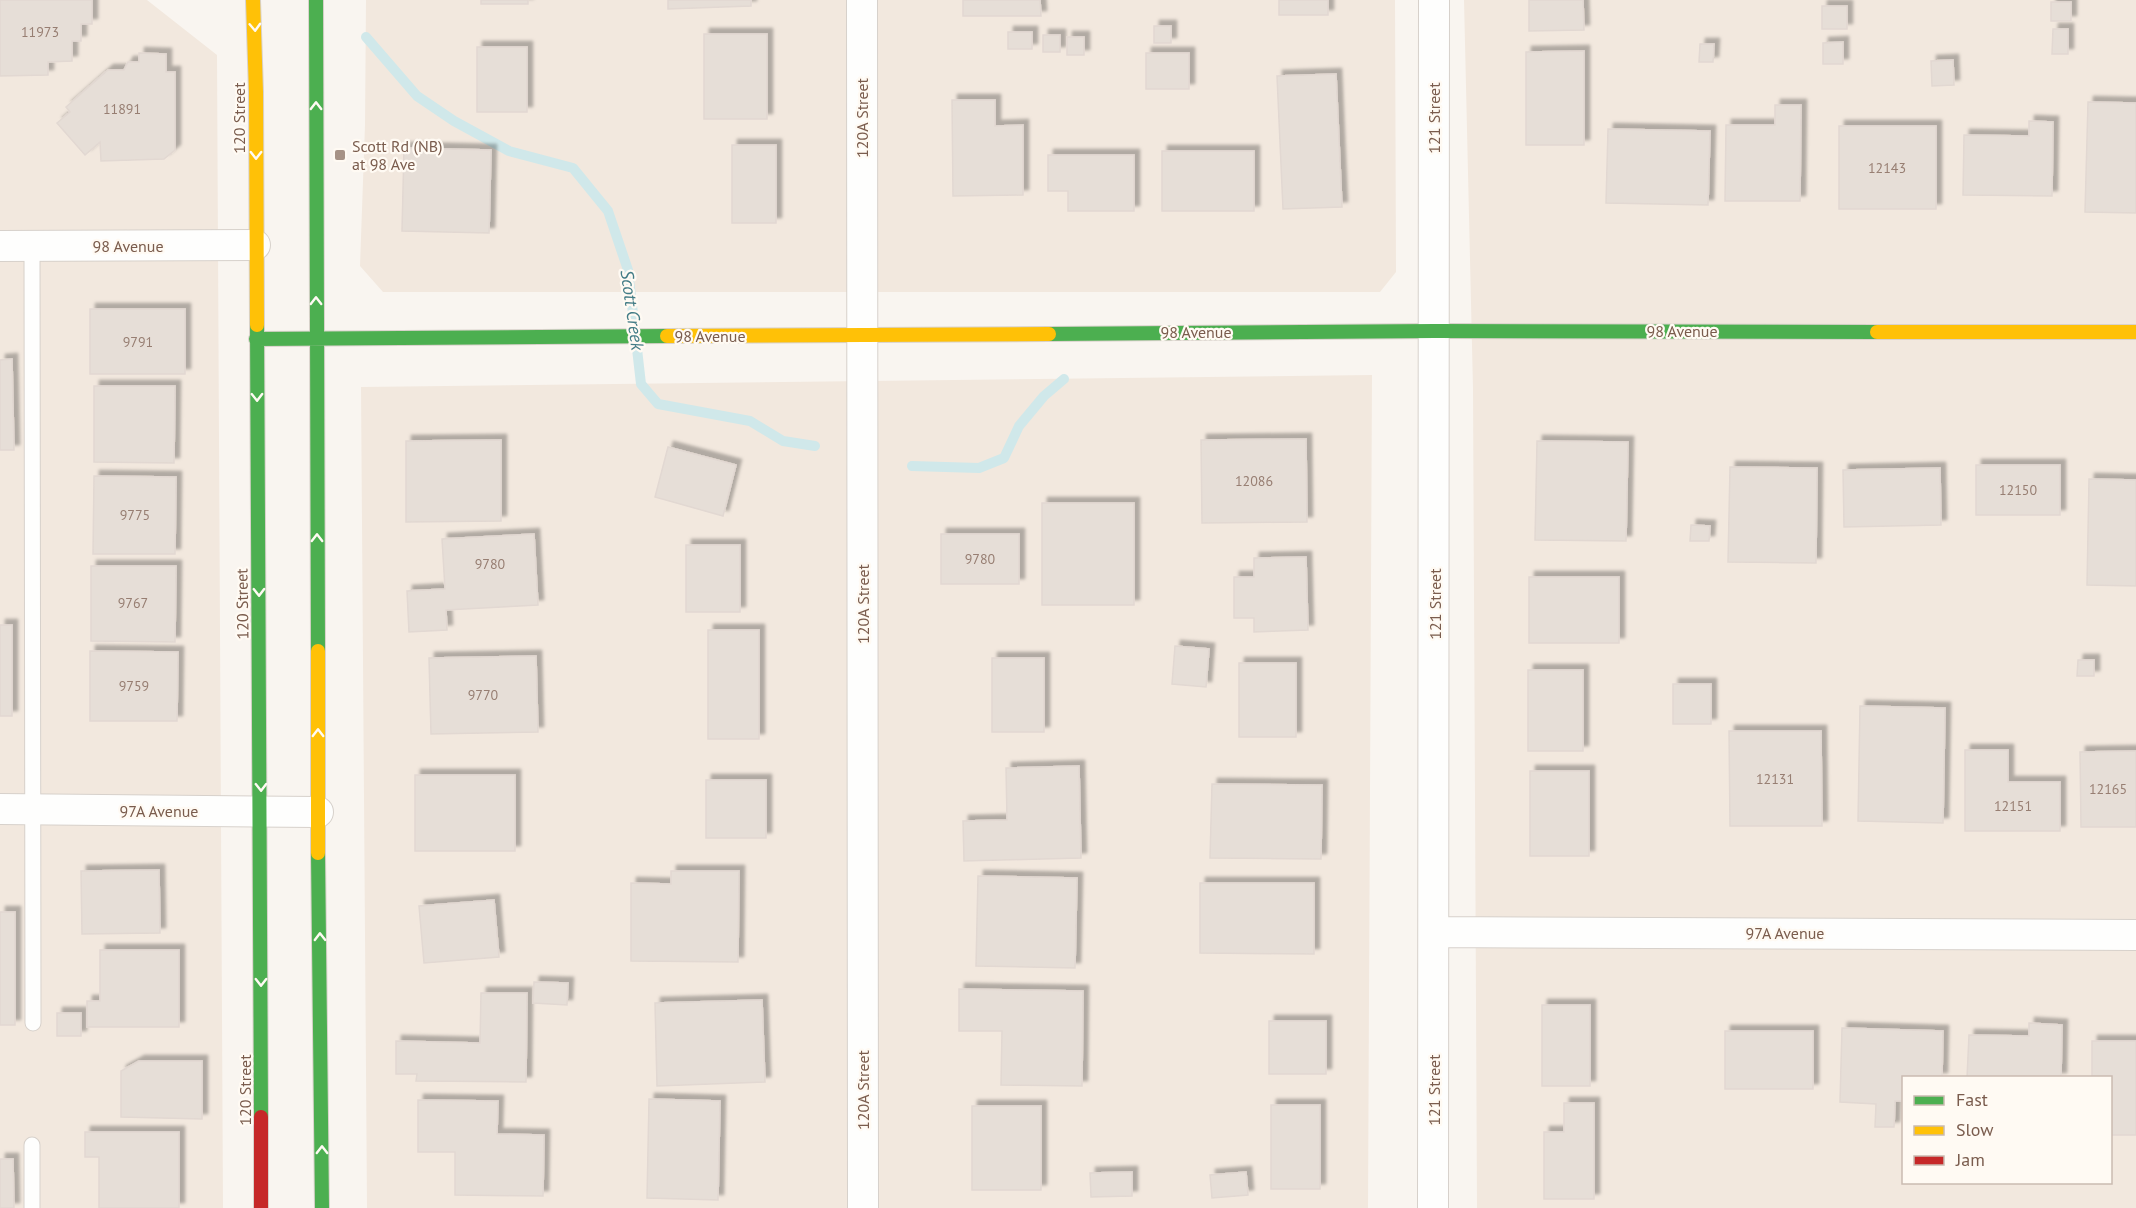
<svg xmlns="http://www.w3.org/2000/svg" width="2136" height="1208" font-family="'PT Sans',sans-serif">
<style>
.residential{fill:#f2e8de;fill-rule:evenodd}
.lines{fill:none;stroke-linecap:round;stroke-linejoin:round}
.stream{stroke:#d0e8ea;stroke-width:10}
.building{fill:#e6ded7;stroke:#e2d8d2;stroke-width:1.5;filter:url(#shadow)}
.lane-casing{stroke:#d7d1cb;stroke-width:17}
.street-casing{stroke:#d7d1cb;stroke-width:32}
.fast-casing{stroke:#d9d2cb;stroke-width:16}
.slow-casing{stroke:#d9d2cb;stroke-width:16}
.jam-casing{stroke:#d9d2cb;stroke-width:16}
.lane{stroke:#fefefd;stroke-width:15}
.street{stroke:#fefefd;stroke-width:30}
.fast{stroke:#4caf50;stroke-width:14}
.slow{stroke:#ffc107;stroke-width:14}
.jam{stroke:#c62828;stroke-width:14}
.oneway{stroke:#fffaf3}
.poi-dot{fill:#a69286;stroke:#fffaf3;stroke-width:2}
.labels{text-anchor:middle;stroke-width:4.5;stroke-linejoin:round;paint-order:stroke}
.number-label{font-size:14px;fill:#977e72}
.street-label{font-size:16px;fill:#7a5c4d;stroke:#fffaf3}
.poi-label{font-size:16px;fill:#7a5c4d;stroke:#fffaf3;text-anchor:start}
.water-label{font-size:18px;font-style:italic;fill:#437c86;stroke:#fffaf3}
</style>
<defs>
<filter id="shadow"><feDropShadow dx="5.5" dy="-5.5" stdDeviation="1.5" flood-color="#0004"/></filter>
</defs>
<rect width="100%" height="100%" fill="#f9f5f0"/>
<path class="residential" d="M0 0H147L217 55 223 1208H0Z
M366 0H1395L1396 272 1380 292H383L360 266 365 125Z
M1464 0H2136V1208H1477L1473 389ZM1904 1078H2110V1182H1904Z
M1372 375 1368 1208H367L361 387Z"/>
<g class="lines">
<path class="stream" d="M366 37 417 96 454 121 509 151 573 168 608 211 628 270 641 384 658 404 750 421 783 441 815 446
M912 466 979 468 1004 458 1019 426 1044 396 1064 379"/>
</g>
<path class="building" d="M0 0H92V24H81V41H72V61L48 62V75L0 76Z
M481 0H528V4H481Z
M668 0H751V6L668 9Z
M963 0H1040L1041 16H963Z
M1279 0H1328V15H1279Z
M1529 0H1583L1584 30 1529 31Z
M2051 2H2071V21H2051Z
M1822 6H1847V29H1822Z
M1154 26H1171V43H1154Z
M2053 29H2068V54H2052Z
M1008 32H1032V49H1008Z
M704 34H767V119H704Z
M1043 35H1060V52H1043Z
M1067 37H1084V55H1067Z
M1843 42V64H1823V43Z
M1700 44H1714L1713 62H1699Z
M477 47H527V112H477Z
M1584 51V145H1526V52Z
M139 53 166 54V72H175V150L164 159 101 161 100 142 85 155 57 123 70 112 66 107 108 70H124L128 62H139Z
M1146 53H1189V89H1146Z
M1953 60 1954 85 1932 86 1931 61Z
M1336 74 1342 207 1283 209 1277 76Z
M952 100H995V126L1023 125V195L953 196Z
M2088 102 2136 103V213L2085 212Z
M1775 105H1801L1800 201H1725L1726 125H1775Z
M2029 121 2053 122 2052 196 1963 195 1964 135 2029 136Z
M1839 126H1936V209H1839Z
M1608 129 1710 131 1708 205 1606 203Z
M732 145H776V223H732Z
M404 148 491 150 489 233 402 231Z
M1162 151H1254V211H1162Z
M1048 155H1134V211H1068V191H1048Z
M90 309H185V374H90Z
M12 359 14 450H0V360Z
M94 386H175L174 463 94 462Z
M1306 439 1307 522 1202 523 1201 440Z
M501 440V521L406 522V441Z
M1537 441 1628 442 1626 541 1535 540Z
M668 447 736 465 723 516 655 497Z
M1976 465H2060V515H1976Z
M1730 467 1817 468 1816 563 1728 562Z
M1940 468 1941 525 1844 527 1843 470Z
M94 476 176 477 175 554H93Z
M2089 479 2136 480V586L2087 585Z
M1042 503H1134V605H1042Z
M1691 525 1710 526 1709 541H1690Z
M534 534 538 605 446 610 447 630 409 632 407 591 445 589 442 539Z
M941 534H1019V584H941Z
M686 545H740V612H686Z
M1306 557 1308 630 1254 632V618H1234V577H1254V558Z
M91 566H176L175 642 91 641Z
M1529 577H1619V643H1529Z
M0 625H12V716H0Z
M708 630H759V739H708Z
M1175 646 1209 649 1206 687 1172 684Z
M90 651 178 652 177 721H90Z
M536 656 538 732 431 734 429 658Z
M992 658H1044V732H992Z
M2078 660H2094V676H2077Z
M1239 663H1296V737H1239Z
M1528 670H1583V751H1528Z
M1673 684H1711V724H1673Z
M1860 706 1945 708 1943 823 1858 821Z
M1729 731H1821L1822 826H1730Z
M1965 750H2008V782H2060V831H1965Z
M2136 751V827H2081L2080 752Z
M1079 766 1081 858 964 861 963 821 1007 820 1006 768Z
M1530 771H1589V856H1530Z
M415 775H515V851H415Z
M706 780H766V838H706Z
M1212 784 1322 785 1321 859 1210 858Z
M159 870 160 933 82 934 81 871Z
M671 871H739L738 962 631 961V883L671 884Z
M978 876 1077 878 1075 968 976 966Z
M1200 883H1314V954L1200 953Z
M494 900 499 957 424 963 419 906Z
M0 912H15V1025H0Z
M100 950H179V1027H87V1001H100Z
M534 982 568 983 567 1005 533 1003Z
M959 989 1083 991 1082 1086 1001 1085 1002 1031H959Z
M481 993H527L526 1082 416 1081 417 1074H396V1041L480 1043Z
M762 1000 765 1082 657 1086 655 1003Z
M1542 1005H1590V1086H1542Z
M57 1013H81V1036H57Z
M1269 1021H1326V1074H1269Z
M2029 1023 2062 1025 2061 1078H1967L1969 1035 2029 1036Z
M1842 1028 1943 1031 1942 1078H1904V1101H1895L1894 1127H1875L1876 1104 1840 1102Z
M1725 1031H1813V1089H1725Z
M2092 1041H2136V1135H2110V1078H2092Z
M139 1061H202V1119L121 1117V1071Z
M649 1099 720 1101 718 1200 647 1198Z
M418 1100 498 1101 497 1134 544 1135 543 1196 455 1195V1152H418Z
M1564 1103H1594V1199H1544V1132H1564Z
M1271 1105H1320V1189H1271Z
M972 1106H1041V1190H972Z
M85 1132H179V1208H99V1157H85Z
M0 1159H13L14 1208H0Z
M1132 1172V1196L1091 1197 1090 1173Z
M1246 1172 1248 1195 1212 1198 1210 1175Z"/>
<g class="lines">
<defs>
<path id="lane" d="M32 247 33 1023
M32 1145V1208"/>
<path id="street" d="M862 0 863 1208
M0 246 255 245
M0 809 318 812
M1434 932 2136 935
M1433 1208 1434 0"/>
<path id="fast" d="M316 0 318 651
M257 325 261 1117
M1049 334 1435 331 1877 332
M256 339 667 336
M318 853 322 1208"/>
<path id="slow" d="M253 0 256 92 257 325
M1877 332H2136
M667 336 1049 334
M318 651V853"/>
<path id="jam" d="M261 1117V1208"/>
</defs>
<use href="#lane" class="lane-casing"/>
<use href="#street" class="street-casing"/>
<use href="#fast" class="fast-casing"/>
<use href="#slow" class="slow-casing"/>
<use href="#jam" class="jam-casing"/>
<use href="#lane" class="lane"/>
<use href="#street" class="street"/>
<use href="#fast" class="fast"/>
<use href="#slow" class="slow"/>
<use href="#jam" class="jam"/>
</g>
<defs><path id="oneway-chevron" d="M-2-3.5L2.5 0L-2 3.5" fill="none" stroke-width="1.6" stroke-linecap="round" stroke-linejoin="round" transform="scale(1.5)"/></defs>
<g class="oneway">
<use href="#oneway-chevron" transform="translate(255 27) rotate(88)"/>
<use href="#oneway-chevron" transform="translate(316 106) rotate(-90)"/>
<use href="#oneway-chevron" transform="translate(256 155) rotate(90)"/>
<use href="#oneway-chevron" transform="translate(316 301) rotate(-90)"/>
<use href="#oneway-chevron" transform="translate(257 397) rotate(89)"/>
<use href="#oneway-chevron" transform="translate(317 538) rotate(-90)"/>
<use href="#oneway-chevron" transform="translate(259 592) rotate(89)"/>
<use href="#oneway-chevron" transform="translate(318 733) rotate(-90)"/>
<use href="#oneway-chevron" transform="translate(261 787) rotate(89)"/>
<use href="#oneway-chevron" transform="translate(320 937) rotate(-91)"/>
<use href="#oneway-chevron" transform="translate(261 982) rotate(90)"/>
<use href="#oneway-chevron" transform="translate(322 1150) rotate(-90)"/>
</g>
<rect class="poi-dot" x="334" y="149" width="12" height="12" rx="3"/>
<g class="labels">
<g class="number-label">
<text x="40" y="37">11973</text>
<text x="122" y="114">11891</text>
<text x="1887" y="173">12143</text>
<text x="138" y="347">9791</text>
<text x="1254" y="486">12086</text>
<text x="2018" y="495">12150</text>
<text x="135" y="520">9775</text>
<text x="980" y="564">9780</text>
<text x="490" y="569">9780</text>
<text x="133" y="608">9767</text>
<text x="134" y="691">9759</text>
<text x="483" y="700">9770</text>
<text x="1775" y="784">12131</text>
<text x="2108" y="794">12165</text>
<text x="2013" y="811">12151</text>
</g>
<g class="street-label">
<text transform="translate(239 118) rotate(-90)" y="6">120 Street</text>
<text transform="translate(862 118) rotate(-90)" y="6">120A Street</text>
<text transform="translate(1434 118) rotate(-90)" y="6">121 Street</text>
<text x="128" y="252">98 Avenue</text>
<text x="1682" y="337">98 Avenue</text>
<text x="1196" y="338">98 Avenue</text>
<text x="710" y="342">98 Avenue</text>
<text transform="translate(242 604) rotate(-91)" y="6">120 Street</text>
<text transform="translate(863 604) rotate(-90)" y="6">120A Street</text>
<text transform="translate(1435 604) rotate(-90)" y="6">121 Street</text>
<text x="159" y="817">97A Avenue</text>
<text x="1785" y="939">97A Avenue</text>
<text transform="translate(245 1090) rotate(-90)" y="6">120 Street</text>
<text transform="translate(863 1090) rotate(-90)" y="6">120A Street</text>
<text transform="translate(1434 1090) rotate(-90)" y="6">121 Street</text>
</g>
<g class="poi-label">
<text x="352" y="152">Scott Rd (NB)<tspan x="352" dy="18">at 98 Ave</tspan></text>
</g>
<g class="water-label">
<text transform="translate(632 310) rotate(82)" y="6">Scott Creek</text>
</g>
</g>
<rect x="1902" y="1076" width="210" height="108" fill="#fffaf3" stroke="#cabbb1" stroke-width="1.5"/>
<rect x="1914" y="1096" width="30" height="9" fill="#4caf50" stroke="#cabbb1" stroke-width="1.5"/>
<text x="1956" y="1106" font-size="18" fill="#7a5c4d">Fast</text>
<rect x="1914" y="1126" width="30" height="9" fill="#ffc107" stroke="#cabbb1" stroke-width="1.5"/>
<text x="1956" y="1136" font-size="18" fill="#7a5c4d">Slow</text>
<rect x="1914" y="1156" width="30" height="9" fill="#c62828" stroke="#cabbb1" stroke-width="1.5"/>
<text x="1956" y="1166" font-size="18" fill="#7a5c4d">Jam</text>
</svg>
